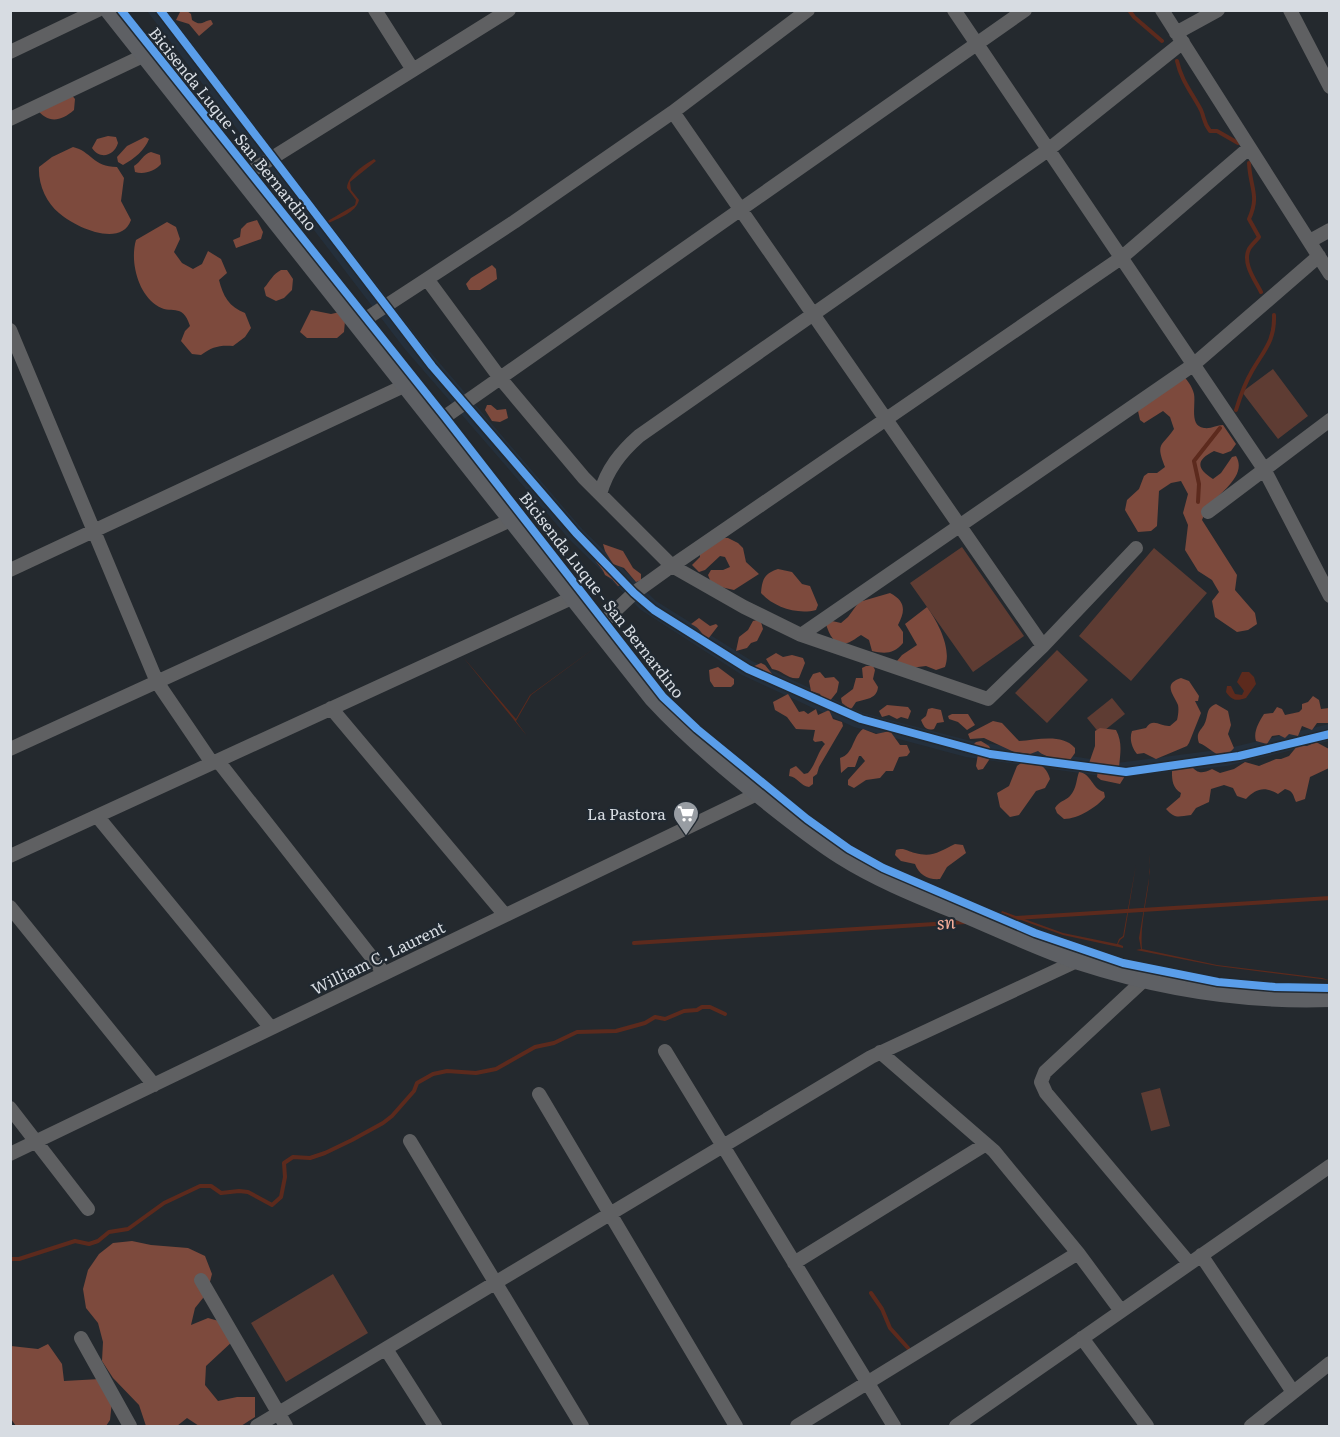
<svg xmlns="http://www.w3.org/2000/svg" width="1340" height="1437" font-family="Literata,serif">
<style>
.built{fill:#242f3b}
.green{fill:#5e3c33}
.forest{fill:#7d4a3d}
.water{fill:#5c2a1d}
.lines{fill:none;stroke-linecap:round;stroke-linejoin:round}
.stream{stroke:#5c2a1d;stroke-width:4}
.minor{stroke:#5f6062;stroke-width:14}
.primary{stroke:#5e6064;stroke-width:20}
.cycleway-casing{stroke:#212931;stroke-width:11}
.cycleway{stroke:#5a9eea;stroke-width:8}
.labels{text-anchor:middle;stroke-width:4.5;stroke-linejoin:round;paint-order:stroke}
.street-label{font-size:16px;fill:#d7dce2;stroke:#212931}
.poi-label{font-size:16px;fill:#d7dce2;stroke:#212931;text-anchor:end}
.water-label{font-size:18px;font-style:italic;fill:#f9af9b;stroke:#212931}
</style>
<rect width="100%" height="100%" fill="#24292e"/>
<path class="built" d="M147 11H168L419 339 583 530 656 601 752 661 863 713 971 741 1117 763 1225 749 1329 724V741L1227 766 1115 778 966 757 854 727 742 675 641 610 570 540 404 348Z"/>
<path class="green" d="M120 11H123L440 410 665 697C691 724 721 747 750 771 783 798 815 826 851 849 885 871 925 884 962 900 1014 923 1067 947 1123 962 1190 980 1260 987 1329 987V989L1234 985 1201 980 1122 964 1062 945 883 869 836 841 764 785 678 713Z
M1273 369 1308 416 1278 439 1242 392Z
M962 547 1024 636 973 672 910 583Z
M1154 548 1207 593 1131 681 1079 636Z
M1057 650 1088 680 1047 723 1015 693Z
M1112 698 1125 714 1100 734 1087 718Z
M1160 1088 1170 1126 1151 1131 1141 1093Z
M333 1274 368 1333 286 1382 251 1323Z"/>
<path class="forest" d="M181 10 187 11 191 14 192 20C201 27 203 21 211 20L213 24 199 36 189 24 176 20Z
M56 90 69 92 75 99 74 110C60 122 48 124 36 108Z
M108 136 116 137 118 143C114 156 100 160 92 148L97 139Z
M145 137 149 139C145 150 134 159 123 165L118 162 117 157 127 146Z
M73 147C91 151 93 167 117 167L124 178 121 201 131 220C121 249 73 226 59 213 46 202 38 184 39 167L52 157Z
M151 152 160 155 161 164C155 171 144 175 135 172L134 166C141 162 143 154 151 152Z
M257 220 263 232 261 239 236 248 233 240 240 237 241 229 247 223Z
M167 222 176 227 180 239 174 252 182 263 193 269 202 264 208 251 221 259 227 273 219 280C223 296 229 307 245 313L251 328 245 337 233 346C219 345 212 347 201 355L192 354 181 341 185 331 190 326C182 301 171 316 156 305 137 292 130 260 136 240Z
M492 265 496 269 497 279 480 290H469L466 284 471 278Z
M281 270H287L293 279 292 290 284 298 276 301 266 296 264 288C270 281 273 274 281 270Z
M311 310 331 314 340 312 345 321 344 332 337 338H307L300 332Z
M1181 374C1187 379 1192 386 1194 394 1196 405 1189 426 1204 428 1211 429 1217 425 1223 425L1236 444 1231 451 1223 454 1214 451C1196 460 1196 468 1213 479L1221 473 1232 457 1236 456C1248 476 1218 494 1208 507 1205 510 1204 516 1202 520L1237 575 1235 590 1255 613 1257 624 1248 630 1237 632 1215 617 1212 601 1219 592 1212 580 1198 571 1185 550 1188 525 1183 513 1188 494 1181 481 1171 483 1159 491 1157 526 1151 531 1138 532 1125 510 1127 500 1139 489 1144 476 1148 473H1157L1165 467C1155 442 1162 447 1174 429L1170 417 1163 411 1144 423 1140 420 1138 411Z
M487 405H491L497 410 506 409 508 418 500 422 492 421 485 410Z
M718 538H728L738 543 743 548 746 562 759 574 734 590 712 585 708 575 711 570H723L730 567 725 557 720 556 705 570 699 572 692 565 700 557V552Z
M603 544 623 551 633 568 641 574V580L636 582 624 568 613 564 605 551Z
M593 554 598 555 612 572 622 576 621 585 618 586 612 579 605 575C603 567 593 562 593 554Z
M778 569 792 572 802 584 810 586 818 605 816 610C797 615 773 607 761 593 762 579 765 573 778 569Z
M890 593C905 601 906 610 898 625L903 632V643C894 654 885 654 872 651L869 640 861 635C857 637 852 642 847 643 834 646 829 634 826 624L832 621 841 623 848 617 859 602Z
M927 607C938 622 952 649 945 667L936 670 926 666 910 668 897 661 902 655 917 645 905 624Z
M699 618 710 626 716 624 718 626 708 639C701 635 701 628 691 624Z
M757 620 761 622 763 629 757 641 751 643 747 648 736 651 739 637 748 630 753 621Z
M776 653 783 657 792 655 803 658 805 663 799 678C788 680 782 670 772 669L766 659Z
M761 663 765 665 773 675V679L769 682 754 676 751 672 752 667Z
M866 666H873L875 670 873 679 878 687C877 699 866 699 856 702L852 708 850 709 842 703 841 698 853 689 856 678H863L862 668Z
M718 667 734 679V684L731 687H714L710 681 709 670Z
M820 672 825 678 834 677 839 682 837 692 829 702 824 701 820 694 811 691 809 681 813 674Z
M1181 678 1189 681 1199 696 1198 701H1195L1201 713 1189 743 1187 746 1156 759 1144 753 1137 754C1132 748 1129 739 1132 731L1146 728C1153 717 1161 727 1170 726L1177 720C1178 716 1179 710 1178 705 1174 695 1162 684 1181 678Z
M788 694 799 712 804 711 808 714 816 709 818 715 829 710 833 719 842 722 843 726 819 767 817 774 813 777V784L809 787C800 786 798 777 789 776L790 769 796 766 804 774 808 773C816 764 818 751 825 744L822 741 815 742 813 740 815 730 796 729 787 717 775 710 773 702Z
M1313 696 1319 700 1321 709 1329 708V723H1317L1312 730 1302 726 1298 736 1289 734 1285 738 1279 735 1272 736 1267 744 1256 741C1253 732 1259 722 1264 714L1273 713 1277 707 1282 709 1285 715 1299 712 1302 709V704L1308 702Z
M1216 704 1228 711 1231 725 1228 734 1234 748C1220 765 1211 747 1199 743 1196 734 1199 732 1204 725 1209 716 1205 708 1216 704Z
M887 705 908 707 911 711 908 719 901 717 897 719 889 715 882 717 879 711Z
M932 708 941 710 944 722 937 723 934 729C926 731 924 727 921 720L926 716 928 709Z
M952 714H968L975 725 967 730 958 722 949 719 948 716Z
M993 721 1002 723 1019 741C1037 740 1062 733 1075 748V753L1070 760C1060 760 1046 758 1038 751L1030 754 1014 752 984 738 970 739 968 734Z
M1100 728 1116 730C1123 743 1120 754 1119 768L1125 776 1120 784 1101 780 1097 777 1098 770 1088 766 1095 746V731Z
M863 729 876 734 890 731 900 745H907L910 752 907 756 899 757 893 771H886L880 778 866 780 854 788 848 785V780L865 761 861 756H859L855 767H848L841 773 840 758C854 754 852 737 863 729Z
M981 741 989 746 993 754 983 769 978 770 976 766 978 754 973 745 976 742Z
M1316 742 1329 749V768L1310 777 1305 799 1296 802C1293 796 1294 791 1285 789L1278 794C1265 786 1256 788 1246 799L1237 796 1233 788 1224 785 1211 789 1209 802 1196 808 1191 815C1179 816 1176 820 1166 809L1180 797 1181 793C1171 787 1172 777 1172 767L1180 762C1196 763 1193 779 1212 769L1220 773 1234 769 1245 762 1259 766 1276 759H1281L1289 756 1298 745 1307 746Z
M1025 760C1037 760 1047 767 1050 779L1045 788 1036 791 1019 815 1010 817 1000 807 997 793 1009 786 1017 766Z
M1079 772C1092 774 1092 789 1104 792L1105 797C1097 807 1078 819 1064 819L1057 813 1055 808C1059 801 1065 801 1070 796 1077 788 1076 780 1079 772Z
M955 844 963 845 966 853 947 867 940 879C928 880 919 875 915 864L901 861 895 855 896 850C904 847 907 851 915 853 933 858 940 851 955 844Z
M132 1241 151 1245 188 1248 205 1256 212 1274 207 1293 195 1308 191 1325 208 1318 226 1323 234 1340 206 1366 205 1385 218 1401 237 1397H255V1417L241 1426H199L187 1418 177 1426H146L139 1405 113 1378 102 1361 103 1342 98 1323 86 1308 83 1289 88 1270 99 1254 113 1243Z
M48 1344 62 1364 64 1381 100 1379 113 1392 110 1420 106 1426H16L11 1419V1346L38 1349Z"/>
<path class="water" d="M374 159 376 161 350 182 351 190 359 200C356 213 338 218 327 224L326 222 355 205 356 200 347 188C348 175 364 165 374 159Z
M596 647 531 695 516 721 527 736 463 657 516 719 530 695Z
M1242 672H1249L1254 677 1256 684 1246 698C1237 701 1232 701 1226 692L1227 686H1231L1235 694 1242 695 1244 691 1237 682Z
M1149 854C1153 886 1139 917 1142 949L1217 965 1322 978 1329 980 1217 966 1136 950 1141 949 1139 938 1150 872Z
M1136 865 1124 937 1120 940 1118 944 1123 946V948L1063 935 1001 913 1002 911 1063 933 1117 944 1119 939 1123 936Z"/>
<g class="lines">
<path class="stream" d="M1129 10 1134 17 1162 41
M1177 61C1181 80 1192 93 1201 110 1205 119 1203 122 1210 131H1217L1238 143
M1249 163C1250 188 1260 195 1249 219L1259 237C1256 241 1251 245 1249 249 1242 263 1255 280 1261 292
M1236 410C1240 397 1245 383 1252 371 1264 350 1275 341 1274 315
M1198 502 1199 484 1194 461 1220 428
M1000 919 1330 898
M634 943 966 922
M10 1259H19L75 1241 89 1244 98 1241 109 1232 128 1229 164 1203 200 1186H211L221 1193 239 1191 248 1192 272 1205 281 1197 285 1177 284 1163 293 1157 310 1158 325 1153 352 1140 383 1123 392 1116 414 1091 417 1083 433 1074 447 1071 476 1073 496 1069 535 1047 554 1043 577 1032 616 1031 645 1023 655 1017 665 1019 684 1011 697 1010 702 1007H710L725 1014
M871 1293 882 1309 890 1328 908 1348"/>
<path class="minor" d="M375 10 413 70
M954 10 1264 469 1330 596
M1162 10 1330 274
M1290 10 1330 87
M1176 33 1218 10
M10 52 98 10
M673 112 1043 646
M10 119 145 55
M243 176 509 10
M1310 241 1330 230
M427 279 514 222 673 112 808 10
M358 324 427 279 500 378 584 478 672 566 744 607 801 635 1193 365 1319 256
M10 330 157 682 212 763
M436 423 1025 10
M600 494C607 469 621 452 639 436L1048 150 1183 42
M1208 512 1330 420
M10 570 406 385
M598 627 634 593 666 570 1121 258 1249 148
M801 635 988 699 1043 646 1136 548
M331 708 505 915
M10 749 513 519
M218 761 384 973
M97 816 271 1028
M10 856 574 597
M10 907 154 1085
M1145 979 1045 1072 1041 1082 1046 1093 1189 1263
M665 1051 894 1426
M880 1052 994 1151 1078 1253 1121 1311
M539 1094 736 1426
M10 1108 88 1209
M410 1141 582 1426
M10 1154 759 793
M1201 1255 1293 1392
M794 1263 986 1144
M201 1280 286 1426
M81 1338 130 1426
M1082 1338 1147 1426
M386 1349 435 1426
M257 1426 871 1057 1079 960
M797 1426 1078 1253
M956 1426 1330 1166
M1251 1426 1330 1363"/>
<path class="primary" d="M110 10 654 698C688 735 726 767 765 798 790 818 815 838 842 855 880 879 924 896 965 913 1003 929 1040 947 1079 960 1159 986 1245 1000 1330 997"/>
<defs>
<path id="cycleway" d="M121 10 445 417 663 697 697 729 807 819 849 849 883 868 1035 933 1123 963 1218 982 1275 987 1330 988
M160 10 432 366 576 533 634 593 654 610 748 669 861 719 990 754 1126 772 1239 756 1330 734"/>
</defs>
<use href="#cycleway" class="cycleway-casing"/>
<use href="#cycleway" class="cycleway"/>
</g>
<defs>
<symbol id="supermarket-pin" viewBox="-11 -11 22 30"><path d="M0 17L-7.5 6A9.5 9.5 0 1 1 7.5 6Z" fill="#989da3" stroke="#212931"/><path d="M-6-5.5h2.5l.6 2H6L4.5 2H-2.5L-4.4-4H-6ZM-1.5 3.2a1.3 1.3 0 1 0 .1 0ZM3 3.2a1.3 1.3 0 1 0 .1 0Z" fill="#fff"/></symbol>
</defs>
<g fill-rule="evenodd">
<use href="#supermarket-pin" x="671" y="799" width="30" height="40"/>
</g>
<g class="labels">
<g class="street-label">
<text transform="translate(233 129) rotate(51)" y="6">Bicisenda Luque - San Bernardino</text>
<text transform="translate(602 595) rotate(52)" y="6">Bicisenda Luque - San Bernardino</text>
<text transform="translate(378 958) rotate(-26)" y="6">William C. Laurent</text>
</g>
<g class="poi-label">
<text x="666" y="820">La Pastora</text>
</g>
<g class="water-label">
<text transform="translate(946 923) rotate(-4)" y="6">sn</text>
</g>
</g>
<rect width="1340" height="1437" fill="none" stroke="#d7dce2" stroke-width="24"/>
</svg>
